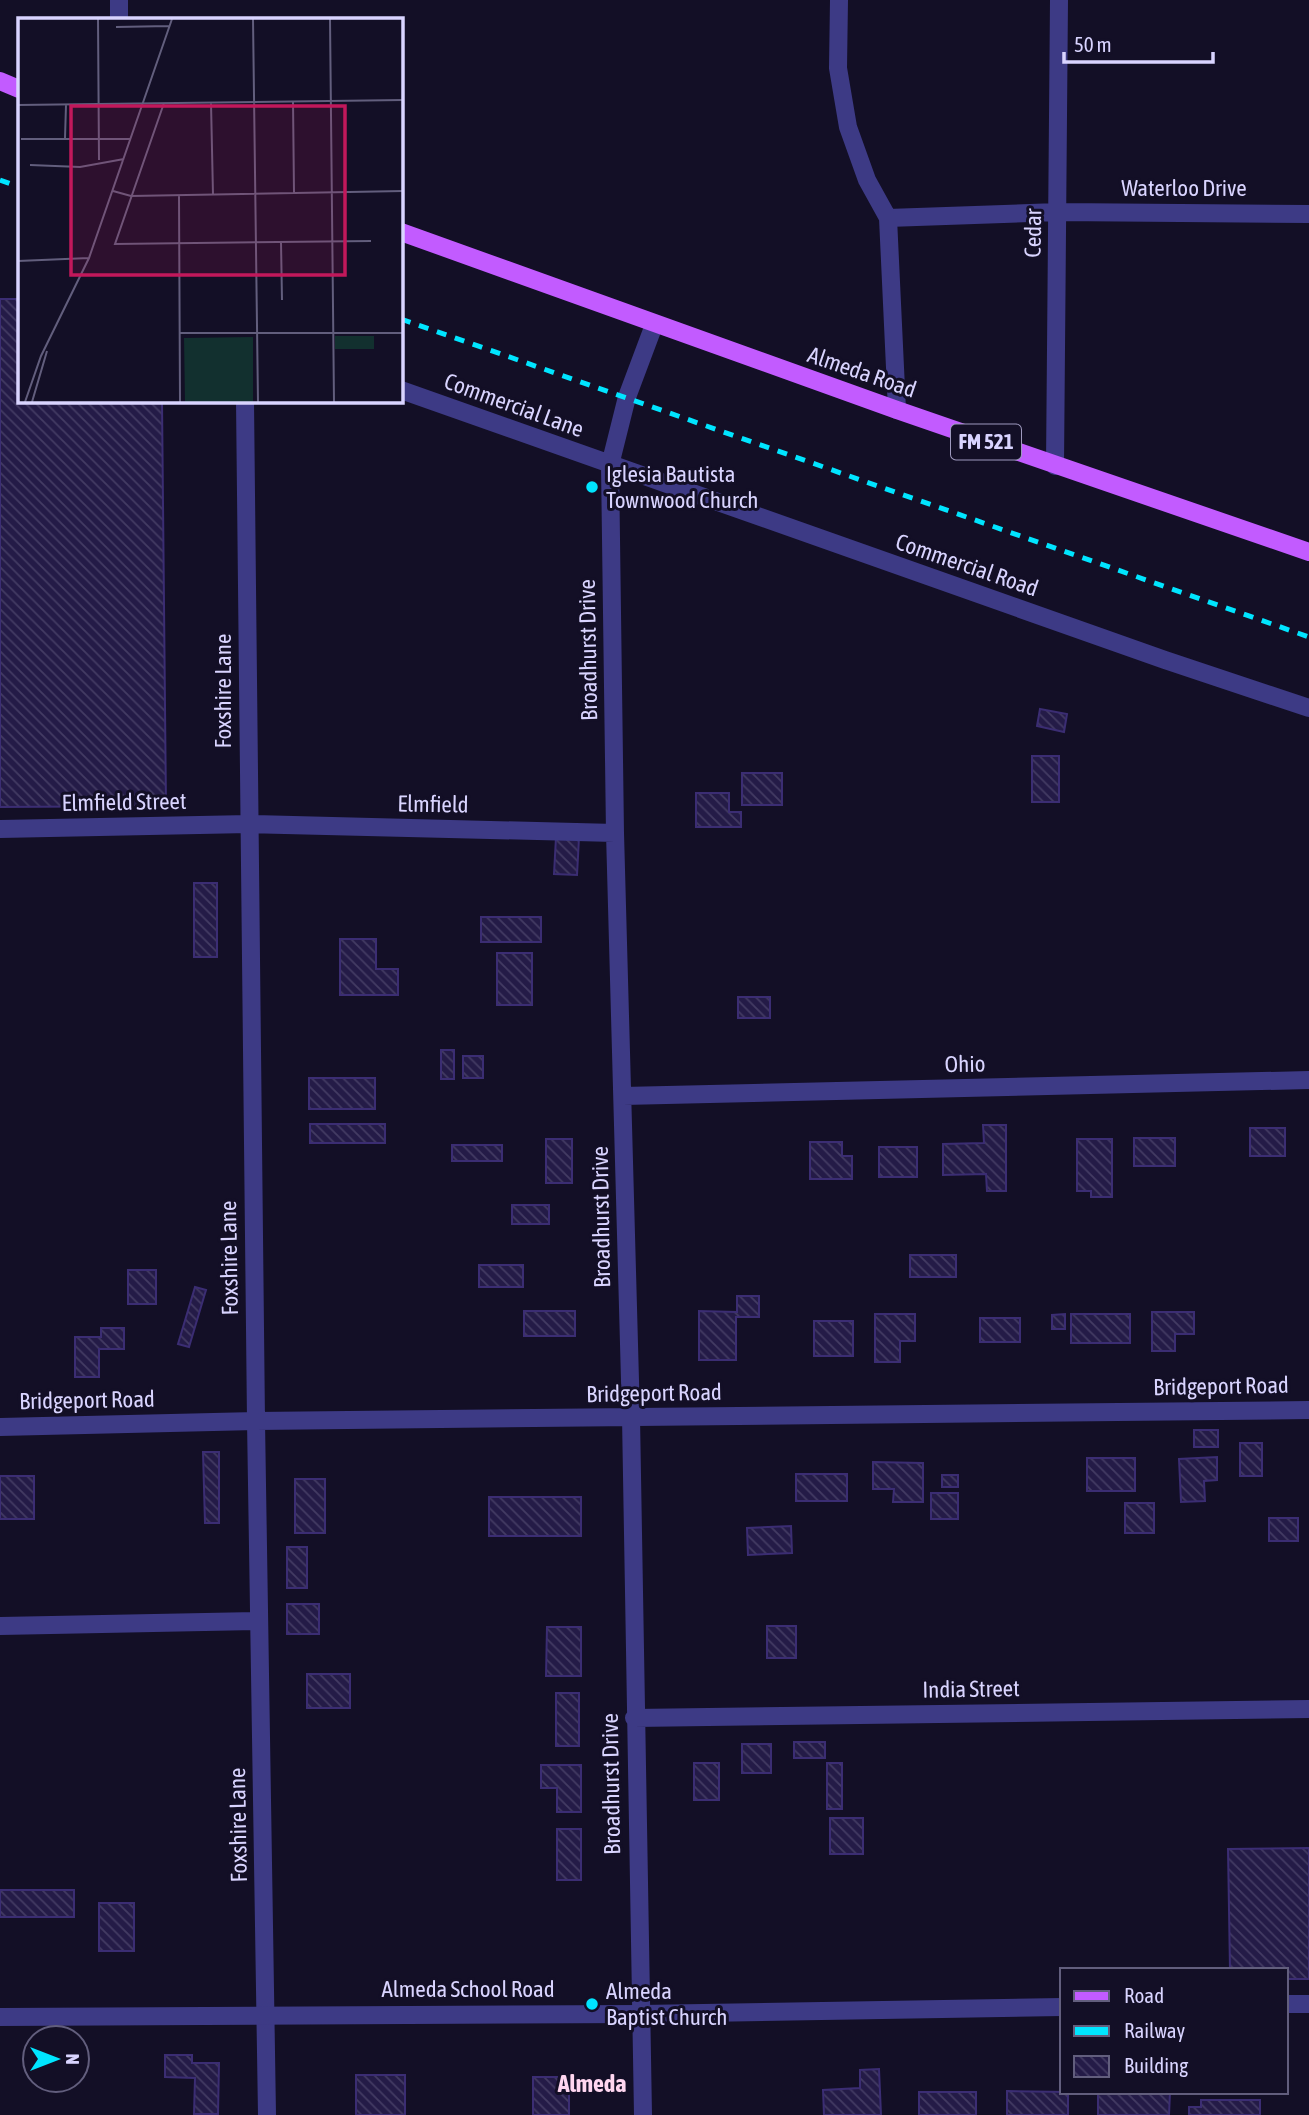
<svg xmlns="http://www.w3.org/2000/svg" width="1309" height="2115" font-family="'Asap Condensed',sans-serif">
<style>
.building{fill:url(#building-back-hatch);stroke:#3b2d73;stroke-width:2}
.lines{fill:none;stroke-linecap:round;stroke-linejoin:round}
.minor{stroke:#3d3a85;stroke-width:18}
.tertiary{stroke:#3d3a85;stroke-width:18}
.primary{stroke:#c25bff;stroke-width:18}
.rail{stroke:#00e5ff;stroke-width:5;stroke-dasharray:10 9;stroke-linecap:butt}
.poi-dot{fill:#00e5ff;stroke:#130f26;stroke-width:2.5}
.labels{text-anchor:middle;stroke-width:6;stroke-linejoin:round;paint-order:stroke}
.shield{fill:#130f26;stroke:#9e99be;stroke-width:2}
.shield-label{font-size:21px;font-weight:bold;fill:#d9d4ff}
.street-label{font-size:23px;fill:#d9d4ff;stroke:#130f26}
.poi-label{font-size:23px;fill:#d9d4ff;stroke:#130f26;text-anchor:start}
.neighbourhood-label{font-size:24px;font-weight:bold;fill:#ffd6f0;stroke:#130f26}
.inset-road{fill:none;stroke:#625e7d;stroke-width:2}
.view{fill:#c2185b;fill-opacity:0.15;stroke:#c2185b;stroke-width:3.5}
.inset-edge{fill:none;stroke:#d9d4ff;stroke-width:3.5}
</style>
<defs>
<pattern id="building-back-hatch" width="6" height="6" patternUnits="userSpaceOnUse" patternTransform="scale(1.75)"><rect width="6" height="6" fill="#241b47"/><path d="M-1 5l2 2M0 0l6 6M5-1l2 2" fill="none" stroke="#433b63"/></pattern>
</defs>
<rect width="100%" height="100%" fill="#130f26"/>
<path class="building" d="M0 299H19V401H162L166 806 0 807Z
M1040 709 1067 714 1064 732 1037 726Z
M1032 756H1059V802H1032Z
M742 773H782V805H742Z
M696 793H729V812H741V827H696Z
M556 837 579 838 577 875 554 874Z
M194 883H217V957H194Z
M481 917H541V942H481Z
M340 939H376V969H398V995H340Z
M497 953H532V1005H497Z
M738 997H770V1018H738Z
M441 1050H454V1079H441Z
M463 1056H483V1078H463Z
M309 1078H375V1109H309Z
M310 1124H385V1143H310Z
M983 1125H1006V1191H987L986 1174 943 1175V1144L984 1143Z
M1250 1128H1285V1156H1250Z
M1134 1138H1175V1166H1134Z
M546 1139H572V1183H546Z
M1077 1139H1112V1197H1091V1191H1077Z
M810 1142H842V1156H852V1179H810Z
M452 1145H502V1161H452Z
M879 1147H917V1177H879Z
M512 1205H549V1224H512Z
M910 1255H956V1277H910Z
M479 1265H523V1287H479Z
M128 1270H156V1304H128Z
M195 1287 206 1290 189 1347 178 1344Z
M737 1296H759V1317H736V1360H699V1311L737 1312Z
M524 1311H575V1336H524Z
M1152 1312H1194V1334H1175V1351H1152Z
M875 1314H915V1341H900V1362H875Z
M1065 1314V1329H1052V1315Z
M1071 1314H1130V1343H1071Z
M980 1318H1020V1342H980Z
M814 1321H853V1356H814Z
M101 1328H124V1349H99V1377H75V1337H101Z
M1194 1430H1218V1447H1194Z
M1240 1443H1262V1476H1240Z
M203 1452H219V1523H205Z
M1217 1457V1480L1204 1481 1205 1501 1181 1502 1179 1459Z
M1087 1458H1135V1491H1087Z
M873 1462 923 1463V1502H893L894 1489H873Z
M796 1474H847V1501H796Z
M942 1475H958V1487H942Z
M0 1476H34V1519H0Z
M295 1479H325V1533H295Z
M931 1493H958V1519H931Z
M489 1497H581V1536H489Z
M1125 1503H1154V1533H1125Z
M1269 1518H1298V1541H1269Z
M791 1526 792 1553 748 1555 747 1528Z
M287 1547H307V1588H287Z
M287 1604H319V1634H287Z
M767 1626H796V1658H767Z
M547 1627H581V1676H546Z
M307 1674H350V1708H307Z
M556 1693H579V1746H556Z
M794 1742H825V1758H794Z
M742 1744H771V1773H742Z
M694 1763H719V1800H694Z
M827 1763H842V1809H827Z
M541 1765H581V1812H557V1788H541Z
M830 1818H863V1854H830Z
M557 1829H581V1880H557Z
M1309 1848V1979H1286V1970H1230L1228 1849Z
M0 1890H74V1917H0Z
M99 1903H134V1951H99Z
M165 2055H192V2063H219L218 2114H194L195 2078 165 2077Z
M879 2069 881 2115H824L823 2090 860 2088V2070Z
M356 2075H405V2115H356Z
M533 2077H569V2115H533Z
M1007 2091 1068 2092V2115H1007Z
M919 2092H976V2115H919Z
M1098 2092H1170L1169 2115H1098Z
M1201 2100H1260V2115H1189V2107H1201Z"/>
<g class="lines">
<path class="minor" d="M119 0V19
M839 0 838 68 848 127 867 180 888 218 897 410
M888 218 1058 212 1309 214
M401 390 1165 660 1309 708
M245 401 256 1421 267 2115
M1055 466 1059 0
M0 829 249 824 615 833
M623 1096 1309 1080
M0 1427 256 1421 1309 1410
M0 1626 258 1621
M634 1718 1309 1709
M643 2115 631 1417 615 833 610 465 627 397 654 325"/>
<path class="tertiary" d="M1286 2004H1309
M0 2017 641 2014 1062 2007"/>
<path class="primary" d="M0 81 19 89
M401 232 897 410 1309 552"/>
<path class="rail" d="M0 180 19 187
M401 319 1309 637"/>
</g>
<g class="poi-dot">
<circle cx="592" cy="487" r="7"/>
<circle cx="592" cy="2004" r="7"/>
</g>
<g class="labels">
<rect class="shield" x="951" y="424.5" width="70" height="35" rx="5"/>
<g class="shield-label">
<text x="986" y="449">FM 521</text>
</g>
<g class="street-label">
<text x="1184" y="196">Waterloo Drive</text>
<text transform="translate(1033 233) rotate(-89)" y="8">Cedar</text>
<text transform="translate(862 372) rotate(19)" y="8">Almeda Road</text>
<text transform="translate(514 405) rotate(20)" y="8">Commercial Lane</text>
<text transform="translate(967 565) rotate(19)" y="8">Commercial Road</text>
<text transform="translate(588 650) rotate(-91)" y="8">Broadhurst Drive</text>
<text transform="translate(223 691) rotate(-90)" y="8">Foxshire Lane</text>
<text transform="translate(124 802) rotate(-1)" y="8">Elmfield Street</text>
<text transform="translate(433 804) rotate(1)" y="8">Elmfield</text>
<text transform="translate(965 1064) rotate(-1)" y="8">Ohio</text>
<text transform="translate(601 1217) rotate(-91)" y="8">Broadhurst Drive</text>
<text transform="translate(229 1258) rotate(-91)" y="8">Foxshire Lane</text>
<text transform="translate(1221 1386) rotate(-1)" y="8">Bridgeport Road</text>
<text transform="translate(654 1393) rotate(-1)" y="8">Bridgeport Road</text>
<text transform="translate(87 1400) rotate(-1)" y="8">Bridgeport Road</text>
<text transform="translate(971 1689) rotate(-1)" y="8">India Street</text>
<text transform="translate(611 1784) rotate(-91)" y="8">Broadhurst Drive</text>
<text transform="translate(238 1825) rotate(-91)" y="8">Foxshire Lane</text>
<text x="468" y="1997">Almeda School Road</text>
</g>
<g class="poi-label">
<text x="606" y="482">Iglesia Bautista<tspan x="606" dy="26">Townwood Church</tspan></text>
<text x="606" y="1999">Almeda<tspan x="606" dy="26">Baptist Church</tspan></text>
</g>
<g class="neighbourhood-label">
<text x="592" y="2092">Almeda</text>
</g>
</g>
<g transform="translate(18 18)">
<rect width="385" height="385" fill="#130f26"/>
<path d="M317 318H356V331H317Z" fill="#12302f"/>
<path d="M235 319V384H167L166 320Z" fill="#12302f"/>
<path class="inset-road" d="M80 1 81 142M235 1 240 384M312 1 316 384M98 9 151 8M275 83 276 175M146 85 97 226 353 223M193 85 195 177M0 87 385 82M47 120 48 87M3 121H113M12 147 62 149 106 141M95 173 113 178 385 173M161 178 162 384M263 224 264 282M0 243 71 240M161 315H385M7 384 23 338 71 240 154 1M14 384 29 333"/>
<path class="view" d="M53 88H327V257H53Z"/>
<rect width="385" height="385" class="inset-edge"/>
</g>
<rect x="1060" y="1968" width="228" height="126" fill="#130f26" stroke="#625e7d" stroke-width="2"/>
<rect x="1074" y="1991" width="35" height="10" fill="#c25bff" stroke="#625e7d" stroke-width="2"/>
<text x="1124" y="2003" font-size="21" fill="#d9d4ff">Road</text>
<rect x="1074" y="2026" width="35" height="10" fill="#00e5ff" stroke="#625e7d" stroke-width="2"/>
<text x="1124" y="2038" font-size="21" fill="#d9d4ff">Railway</text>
<rect x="1074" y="2056" width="35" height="21" fill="url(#building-back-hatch)" stroke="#625e7d" stroke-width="2"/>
<text x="1124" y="2073" font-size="21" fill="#d9d4ff">Building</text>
<g transform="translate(56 2059) rotate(90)"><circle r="33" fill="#130f26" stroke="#625e7d" stroke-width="2"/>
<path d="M0-5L12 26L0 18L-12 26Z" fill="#00e5ff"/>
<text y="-10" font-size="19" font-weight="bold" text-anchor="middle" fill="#d9d4ff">N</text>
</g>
<path d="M1064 52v10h149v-10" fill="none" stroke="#d9d4ff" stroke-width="3.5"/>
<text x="1074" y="52" font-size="21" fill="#d9d4ff" stroke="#130f26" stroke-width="5" paint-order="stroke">50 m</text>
</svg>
